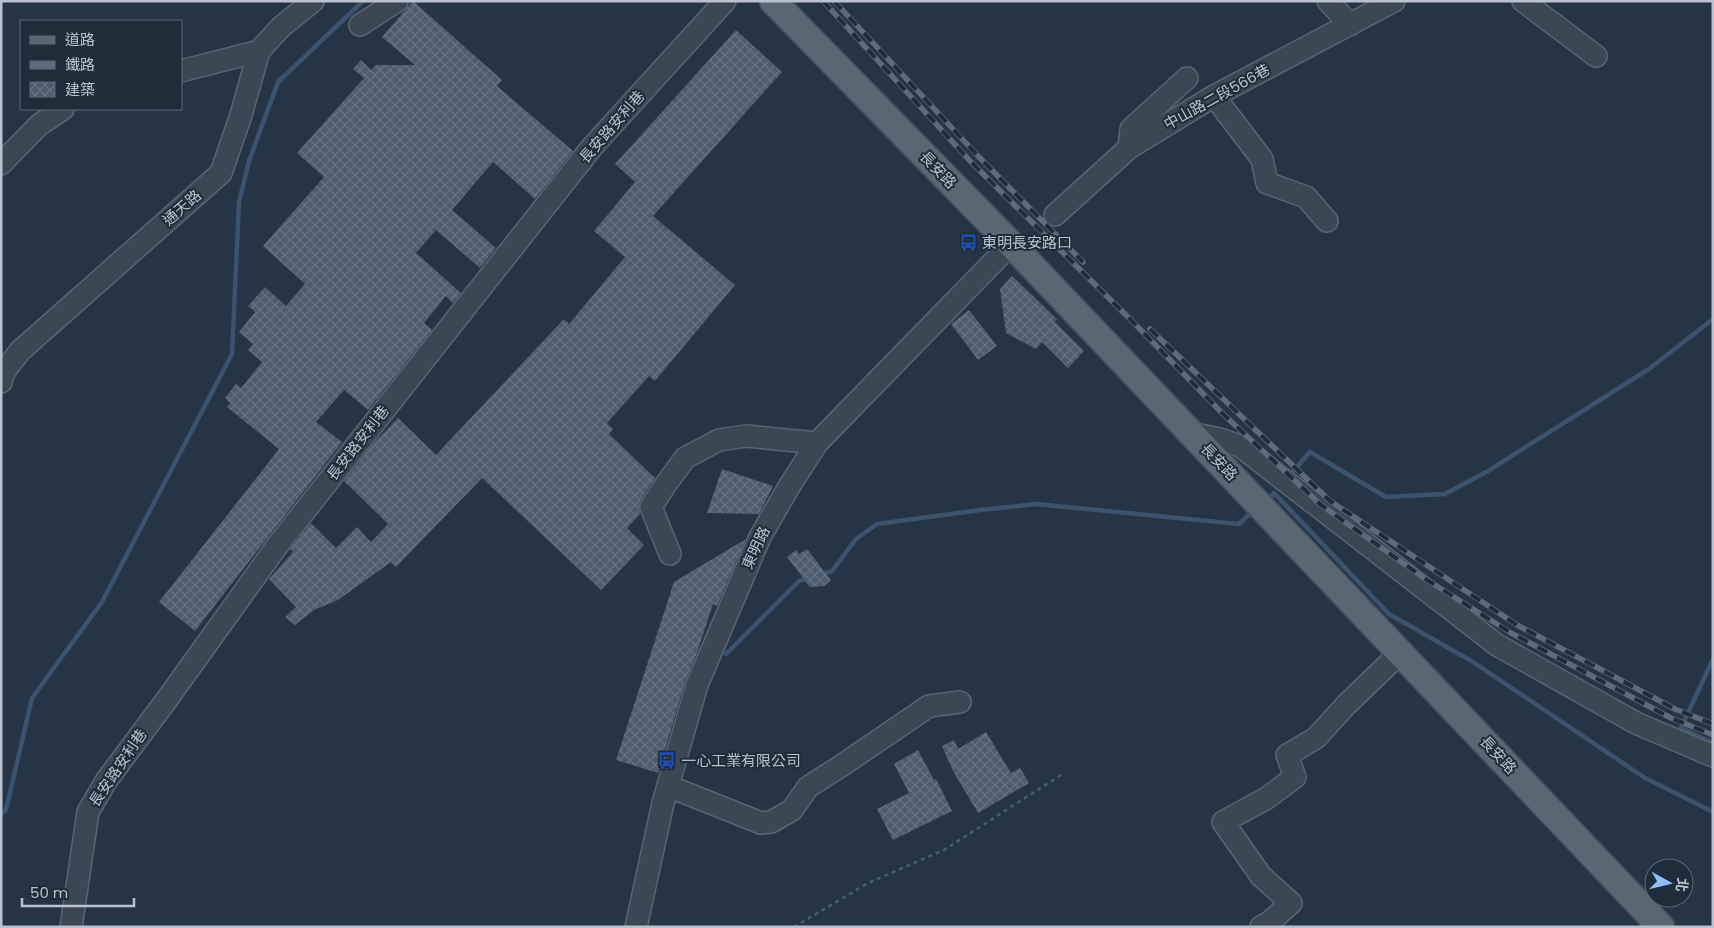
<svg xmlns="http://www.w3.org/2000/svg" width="1714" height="928" font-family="Poppins,'Noto Sans TC',sans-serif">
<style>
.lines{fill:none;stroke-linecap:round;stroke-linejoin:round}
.stream{stroke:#3c536e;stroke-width:4.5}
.building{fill:url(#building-cross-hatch)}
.minor-casing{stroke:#5a6572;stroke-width:24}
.major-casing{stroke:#45505e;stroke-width:29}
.path{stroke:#476062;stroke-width:2.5;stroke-dasharray:4 4;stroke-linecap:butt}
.minor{stroke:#3b4754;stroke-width:21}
.major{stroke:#596674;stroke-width:26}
.rail-casing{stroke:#5d6b7b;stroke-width:5.5}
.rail{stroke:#1f2c3a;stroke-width:4;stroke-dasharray:11;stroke-linecap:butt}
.labels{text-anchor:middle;stroke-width:4;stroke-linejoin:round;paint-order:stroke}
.street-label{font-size:15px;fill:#b9c2ce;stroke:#1f2c3a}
.poi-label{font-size:15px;fill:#b9c2ce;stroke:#1f2c3a;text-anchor:start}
</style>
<defs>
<pattern id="building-cross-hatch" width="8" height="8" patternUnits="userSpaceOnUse" patternTransform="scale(1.25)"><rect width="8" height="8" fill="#4d5c6e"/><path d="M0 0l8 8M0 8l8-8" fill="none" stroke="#657282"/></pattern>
</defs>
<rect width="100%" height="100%" fill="#263545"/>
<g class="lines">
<path class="stream" d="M1288 477 1310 452 1386 497 1445 494 1488 471 1649 369 1713 319
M1267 500 1274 493 1389 614 1473 662 1645 778 1713 812
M822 574 832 571 856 539 877 524 980 510 1036 504 1239 524 1253 511
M726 654 799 581 809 578
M1713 659 1681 728 1713 743
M1 814 6 810 32 698 102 602 232 354 239 202 249 161 278 82 363 1"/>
</g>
<path class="building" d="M413 1 502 80 497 86 573 151 535 199 493 162 452 210 496 248 480 268 436 230 416 253 461 293 453 303 446 296 424 323 432 330 368 410 344 390 316 422 342 442 195 631 159 602 279 449 227 407 230 403 225 398 236 384 241 388 262 362 248 350 253 344 239 332 255 312 248 306 265 287 286 306 305 284 263 246 324 177 297 153 364 78 353 69 361 60 371 70 376 65H415L382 37Z
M736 30 782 72 653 216 735 285 655 381 649 376 607 423 613 429 609 434 655 478 640 501 639 506 640 514 627 528 644 545 601 590 482 478 396 567 391 562 338 600 314 610 295 625 285 617 296 607 269 579 293 552 290 549 311 523 336 548 357 527 371 542 388 524 344 481 373 444 398 418 436 455 564 319 569 324 625 257 594 231 635 182 615 164Z
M1012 276 1057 319 1055 322 1084 351 1068 368 1042 342 1036 349 1006 333 1000 289Z
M969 310 997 346 978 360 951 324Z
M722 469 773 486 759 514 707 513Z
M746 539 717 606 713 604 697 653 685 682 658 773 616 760 674 582Z
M807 549 831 580 824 586 810 587 787 557 796 550 799 554Z
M986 732 1011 773 1020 768 1029 783 978 813 953 771 942 746 954 740 958 749Z
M918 750 934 780 936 779 952 811 893 840 877 809 909 793 894 764Z"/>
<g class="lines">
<defs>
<path id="minor" d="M1328 1 1350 25
M1523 1 1596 56
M360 25 397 1
M181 71 259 51
M1214 96 1262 159 1267 183 1306 197 1327 221
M1129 148 1131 129 1187 78
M1 164 39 125 63 109
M1055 215 1129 148 1214 96 1394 1
M1 382 4 372 20 351 221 173 241 115 259 51 281 27 313 1
M1190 433 1220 439 1240 446 1497 645 1636 723 1713 756
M670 554 651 507 666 484 685 458 719 440 746 436 817 443
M668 786 761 823 771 822 792 810 808 787 841 766 929 706 960 702
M71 927 88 812 106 781 168 698 277 546 592 147 725 1
M636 927 663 803 697 685 760 537 790 485 817 443 1011 244
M1261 927 1271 921 1291 903 1261 876 1223 822 1267 798 1295 777 1287 755 1316 738 1346 705 1401 652"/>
<path id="major" d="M773 1 1011 244 1661 927"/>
</defs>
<use href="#minor" class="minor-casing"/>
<use href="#major" class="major-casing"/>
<path class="path" d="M794 927 868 883 944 850 1064 773"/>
<use href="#minor" class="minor"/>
<use href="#major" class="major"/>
<defs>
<path id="rail" d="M823 1 971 162 1130 319 1222 413 1321 505 1424 578 1511 633 1671 718 1713 735
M834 1 979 157 1083 262
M1150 329 1330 501 1517 625 1675 709 1713 724"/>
</defs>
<use href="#rail" class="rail-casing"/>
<use href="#rail" class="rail"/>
</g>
<defs>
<symbol id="bus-bare" viewBox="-9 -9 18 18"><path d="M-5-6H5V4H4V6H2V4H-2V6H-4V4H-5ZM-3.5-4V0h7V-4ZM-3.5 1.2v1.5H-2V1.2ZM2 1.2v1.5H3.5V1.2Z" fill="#1a4fb4" stroke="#1f2c3a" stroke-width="2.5" paint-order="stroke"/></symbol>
</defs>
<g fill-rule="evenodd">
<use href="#bus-bare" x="956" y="230" width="25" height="25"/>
<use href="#bus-bare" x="654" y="748" width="25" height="25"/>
</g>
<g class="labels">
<g class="street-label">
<text transform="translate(1217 97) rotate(-29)" y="5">中山路二段566巷</text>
<text transform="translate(612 127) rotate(-49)" y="5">長安路安利巷</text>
<text transform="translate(938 170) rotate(46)" y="5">長安路</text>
<text transform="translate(182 208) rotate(-41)" y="5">通天路</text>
<text transform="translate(358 443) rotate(-52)" y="5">長安路安利巷</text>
<text transform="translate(1219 462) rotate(46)" y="5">長安路</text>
<text transform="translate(756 548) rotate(-65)" y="5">東明路</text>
<text transform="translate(1498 755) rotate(47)" y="5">長安路</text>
<text transform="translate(118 768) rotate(-56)" y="5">長安路安利巷</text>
</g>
<g class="poi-label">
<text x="982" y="248">東明長安路口</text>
<text x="681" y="766">一心工業有限公司</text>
</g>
</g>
<rect width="1714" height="928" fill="none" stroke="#b9c2ce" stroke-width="5"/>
<rect x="20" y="20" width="162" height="90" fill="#1f2c3a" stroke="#5d6875"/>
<rect x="30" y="36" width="25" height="8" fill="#596674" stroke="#5d6875"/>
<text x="65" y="45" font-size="15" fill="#b9c2ce">道路</text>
<rect x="30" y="61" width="25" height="8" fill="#5d6b7b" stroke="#5d6875"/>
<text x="65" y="70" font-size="15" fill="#b9c2ce">鐵路</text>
<rect x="30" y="82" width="25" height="15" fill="url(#building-cross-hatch)" stroke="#5d6875"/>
<text x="65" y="95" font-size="15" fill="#b9c2ce">建築</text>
<g transform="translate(1669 883) rotate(98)"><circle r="24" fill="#1f2c3a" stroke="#5d6875"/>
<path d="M0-4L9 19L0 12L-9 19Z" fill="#8fbefc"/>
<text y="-8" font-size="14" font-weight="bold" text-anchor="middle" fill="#b9c2ce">北</text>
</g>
<path d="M22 898v8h112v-8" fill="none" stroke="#b9c2ce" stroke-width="2.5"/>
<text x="30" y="898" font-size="15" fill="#b9c2ce" stroke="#1f2c3a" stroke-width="4" paint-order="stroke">50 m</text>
</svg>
